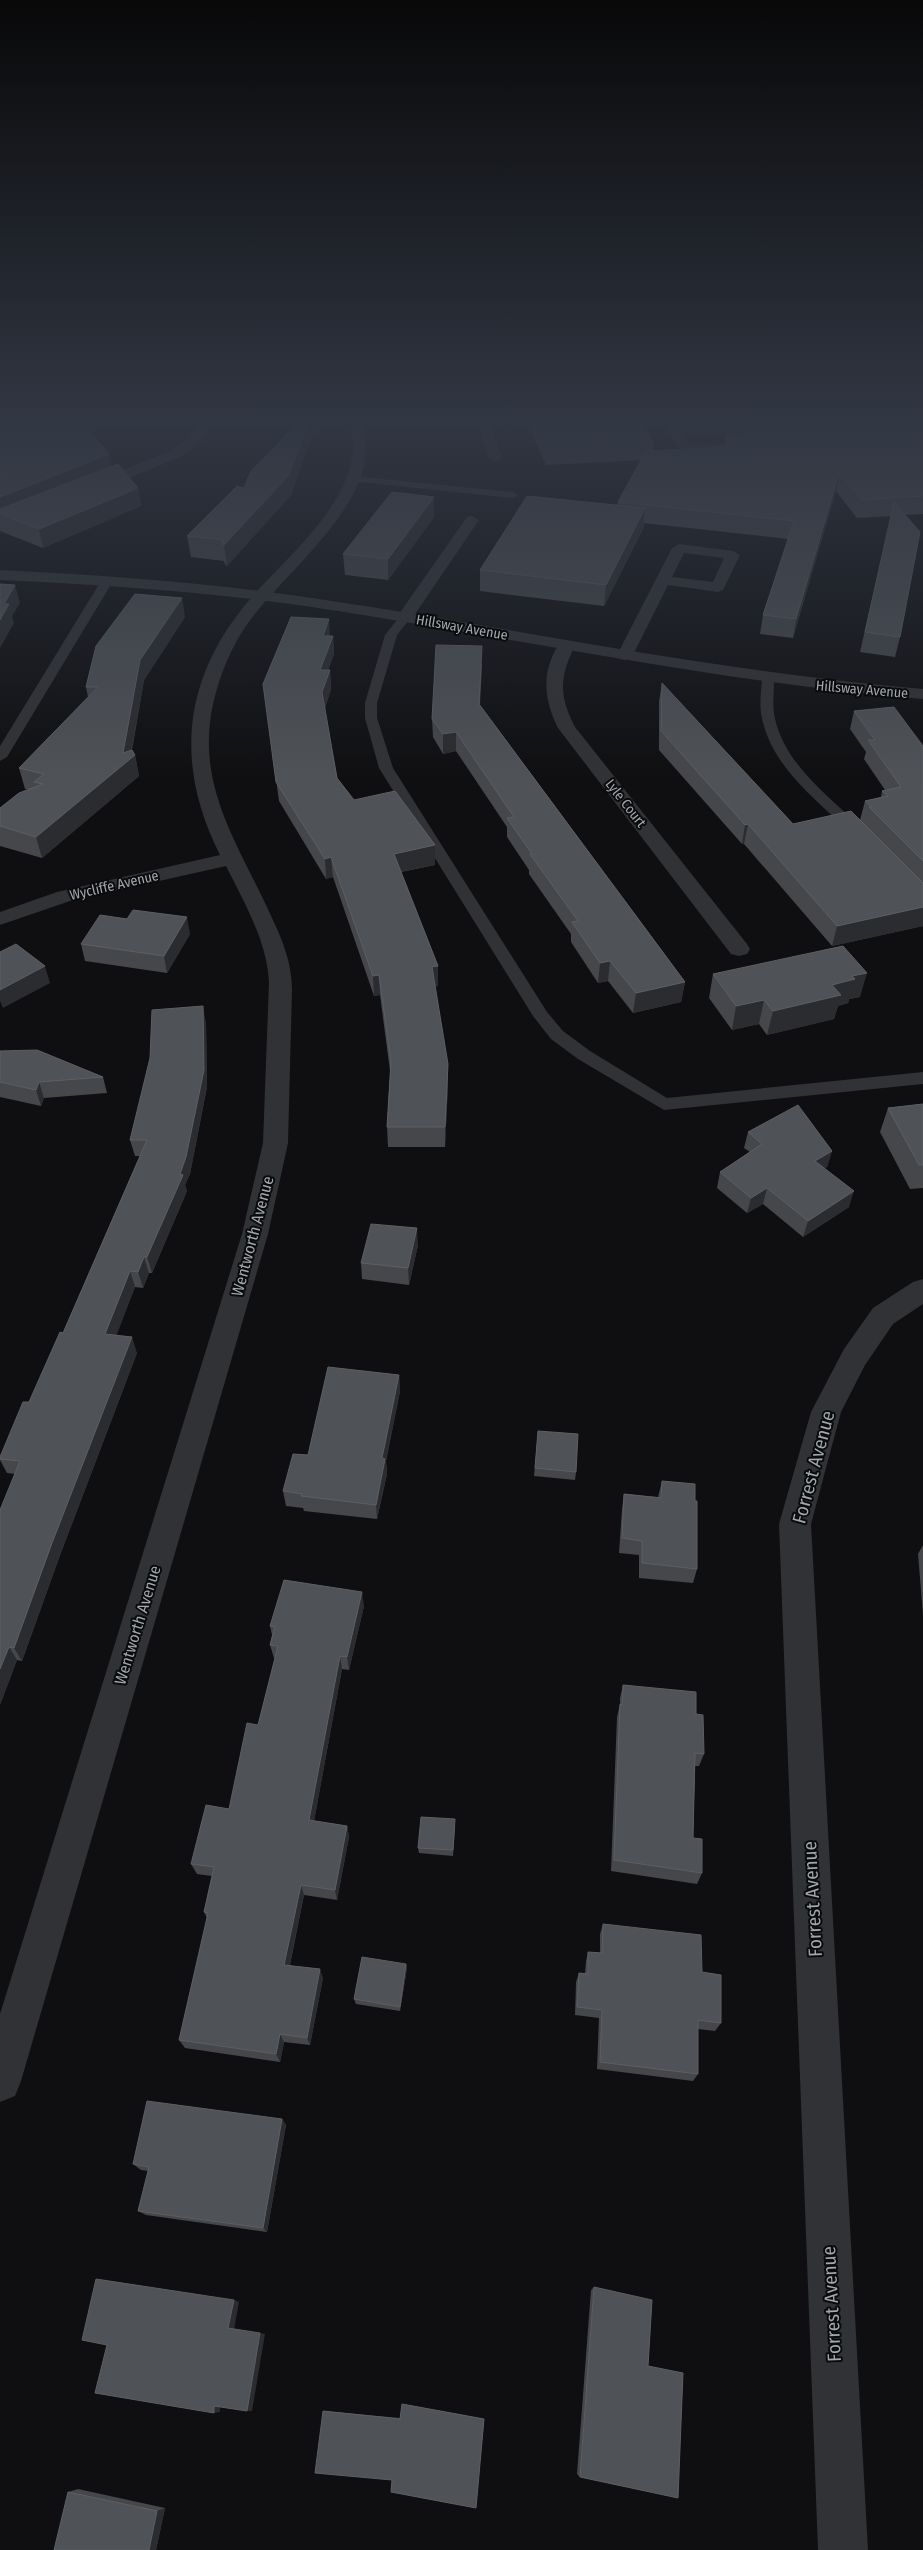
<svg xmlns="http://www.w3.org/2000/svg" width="923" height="2550" font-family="'Fira Sans Condensed',sans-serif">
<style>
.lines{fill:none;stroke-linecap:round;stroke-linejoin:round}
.service{fill:#313235;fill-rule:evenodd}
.minor{fill:#313235;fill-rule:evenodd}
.tertiary{fill:#313235;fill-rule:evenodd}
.wall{fill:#45474b}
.shaded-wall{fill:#2b2c2f}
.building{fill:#4f5256;stroke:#5c5f64}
.labels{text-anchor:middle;stroke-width:4;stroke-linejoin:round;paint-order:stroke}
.far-street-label{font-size:14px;fill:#a2a7b0;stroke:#0a0b0b}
.street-label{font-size:16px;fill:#a2a7b0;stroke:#0a0b0b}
.near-street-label{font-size:19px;fill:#a2a7b0;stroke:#0a0b0b}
</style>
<rect width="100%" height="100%" fill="#0f0f11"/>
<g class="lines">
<path class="service" d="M353 476 513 492 518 495 513 498 350 481V477Z
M107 578 113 581 7 757 0 761V746L101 581Z
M405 614 411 617 397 635 377 703V718L393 768 547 1012 563 1031 590 1051 667 1098 923 1072V1084L664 1110 578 1059 551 1039 533 1016 379 768 365 718V703L385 635 401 615Z
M768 676 774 680C774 693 772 706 775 719 786 766 830 797 863 829L865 832 863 835H853C819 802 772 768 762 718 759 706 761 692 762 680Z"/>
<path class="minor" d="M198 423H210L200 442 180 457 97 491 92 492 85 488 87 485 170 451 190 437Z
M351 423H363C364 432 366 441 366 450 364 512 286 572 251 619 232 644 220 674 213 704 195 788 240 846 272 918 283 941 292 964 292 990L288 1143 268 1234 21 2081 15 2096 0 2102V2014L242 1234 263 1143 269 982C267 941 244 902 226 866L70 901 0 925V912L57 892 220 855C171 758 185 669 259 589 293 552 349 504 353 450 354 441 351 432 351 423Z
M477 423H489L502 457 500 460 495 461 488 457Z
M663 423H676L679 428 734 426 748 446 741 450 681 452ZM725 433 732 443 690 445 684 435Z
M472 516 479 520 411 620H399L397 617 399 614 467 517Z
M679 544 733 551 740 555 723 590 718 592 668 585 633 655 625 660 619 659 617 655 672 548ZM684 553 724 558 713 582 672 577Z
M567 640 575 645C560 677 558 694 575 727L747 944 750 949 747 954 739 956 731 954 558 728C543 698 541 670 561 641Z
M923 1279V1304L893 1324 865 1365 841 1412 811 1524 868 2550H818L779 1524 811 1412 844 1349 873 1308 913 1282Z"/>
<path class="tertiary" d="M0 570C104 575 209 583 312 598 516 628 717 672 923 689V699C717 682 516 638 312 607 209 592 104 585 0 580Z"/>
</g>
<path class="wall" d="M0 423 98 441V443L112 467 138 488 141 506 43 548 0 531Z
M298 423H314L315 426 291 495 227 566 225 564 224 561 191 557 187 536 244 488Z
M527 423H642L654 443V451L724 447 726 436 742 435 734 424 704 425 703 423H923V514L905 515 900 637 895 657 860 652 891 516 857 518 836 491 793 638 760 634 763 615 788 539 644 523 643 529 604 606 480 591V570L617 505 618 502 641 460 546 465Z
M434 497V517L388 580 345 575 343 554Z
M185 617 144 680 132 750 135 755 139 776 42 858 0 846V808L29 790 25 789 19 768 88 697 86 687Z
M330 636H333L334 654 328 670H330L331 689 325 708 337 778 354 800 435 865 401 872 438 966V986H435L448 1084 445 1147H388L387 1127 390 1071 380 995 374 996 333 877 326 879 279 801 263 684Z
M482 664 480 705 685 982 681 1002 633 1013 608 981 598 983 571 942V934L529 874V870L507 837V827L456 751 443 754 433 737 432 719Z
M662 683 793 824 860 820 865 801 881 797 882 791 885 790 864 759 866 752 850 729 854 711 923 746V926L832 946 744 844H742L659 750V701Z
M190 934 167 973 85 961 81 944Z
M713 974 860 997 849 999 848 1003 838 1006 834 1019 767 1035 759 1024 732 1030 709 998Z
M206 1023 207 1087 190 1174 185 1185 187 1191 152 1273H149L143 1288 135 1287 116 1335 137 1353 59 1558 22 1661 17 1660 0 1705 15 1474 7 1473 0 1460V1457L29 1402 63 1333 140 1156H135L130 1140Z
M0 1051 103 1077 107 1093 44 1098 41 1106 0 1097Z
M923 1104V1188L910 1189 880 1132 888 1108Z
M748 1132 832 1151 827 1167 824 1168 849 1207 803 1237 763 1204 747 1213 717 1188 720 1172 750 1152 744 1148Z
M418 1245 409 1285 362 1279 361 1263Z
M399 1375 400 1391 386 1461 387 1474 377 1519 304 1511 303 1508 286 1506 283 1491 308 1455Z
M538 1431 576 1472 575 1480 534 1476Z
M662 1481 697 1569 693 1583 639 1578V1555L619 1553 622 1509 624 1494 658 1497Z
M923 1545V1615L918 1554Z
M364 1606 349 1670 342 1669 314 1821 347 1826 349 1837 337 1900 304 1895 290 1965 323 1978 310 2045 284 2042 280 2062 185 2048 179 2040 207 1918 204 1912 212 1876 197 1874 191 1864 229 1809 258 1725 275 1658H274L270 1645 272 1635 270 1626Z
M623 1685 696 1714 704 1754 699 1766H695L693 1838 702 1873 697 1884 611 1871 617 1717 620 1704V1698Z
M455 1825 453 1856 419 1853 418 1848Z
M603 1924 702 1972 721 2023 715 2031 698 2029V2074L693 2081 597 2069 599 2018 575 2015 576 1982 579 1973H585L586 1961 588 1952 600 1953V1934Z
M406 1964 407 1968 400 2011 356 2004 354 1999Z
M282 2119 286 2125 267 2232 146 2215 138 2211 148 2171 141 2170 133 2164Z
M594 2287 580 2477 577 2474 591 2290Z
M402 2404H403L484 2419 392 2480 323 2411 400 2418Z
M78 2489 165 2508 156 2550 68 2492Z"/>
<path class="shaded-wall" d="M308 423H314L315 426 291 495 227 566 224 545Z
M98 441 101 457 109 454 113 472 0 514V497L95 442Z
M839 473 836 491 793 638 796 619Z
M138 488 141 506 43 548 39 529Z
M434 497V517L388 580V559Z
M645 508 643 529 604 606 606 585Z
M15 585 20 603 12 616 14 623 0 648V620L4 604Z
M182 598 185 617 144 680 130 759 135 755 139 776 42 858 36 837 123 753 140 660Z
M329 619 330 637 323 636Z
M333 636 334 654 322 688 320 670Z
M330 670 331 689 324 711 322 692Z
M456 732V751L443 754V734Z
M748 824 744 844H742L745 825Z
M435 845V865L394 873V854Z
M331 857 333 877 326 879 325 859Z
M923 907V926L832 946 837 926Z
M187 917 190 934 167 973 164 956Z
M610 961 608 981 598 983 600 963Z
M45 966 50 983 3 1008 0 1001V990Z
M438 966V986L432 987V967Z
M867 973 860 997 849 999 848 1003 838 1006 834 1019 767 1035 773 1011 852 976Z
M379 975 380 995 374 996 373 976Z
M685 982 681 1002 633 1013 636 993Z
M764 1000 759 1024 732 1030 736 1006Z
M203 1006 206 1023 207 1087 190 1174 185 1185 187 1191 152 1273 147 1257Z
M448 1064V1084L445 1147V1127Z
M39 1082 44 1098 41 1106 36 1090Z
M832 1151 827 1167 810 1177 815 1161Z
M767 1188 763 1204 747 1213 751 1198Z
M854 1191 849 1207 803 1237 808 1221Z
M417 1228 418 1245 409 1285 408 1268Z
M144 1257 149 1273 143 1288 138 1272Z
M130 1271 135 1287 111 1350 105 1334Z
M132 1337 137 1353 59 1558 22 1661 14 1648 52 1543Z
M399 1375 400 1391 386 1461 387 1474 377 1519 376 1505 382 1458Z
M362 1592 364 1606 349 1670 347 1657Z
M9 1647 17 1660 0 1705V1669Z
M340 1656 342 1669 312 1832 309 1820Z
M347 1826 349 1837 337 1900 335 1890Z
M301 1885 304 1895 288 1973 284 1965Z
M406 1964 407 1968 400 2011V2007Z
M320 1969 323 1978 310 2045 307 2038Z
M280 2034 284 2042 280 2062 276 2054Z
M282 2119 286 2125 267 2232 263 2228Z
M234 2300 239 2302 234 2330 228 2328Z
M260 2333 265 2334 252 2411H247Z
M214 2406H220V2412L214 2413Z
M165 2508 156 2550H149L157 2511Z"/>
<path class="building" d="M0 423H83L98 441 95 442 101 444 109 454 0 497Z
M298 423H308L289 475 224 545 222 544 223 540 187 536 237 486 244 488 251 471Z
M535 423H642L654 443 547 448Z
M748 423 923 424V496L861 500 839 473 796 619 763 615 794 521 618 502 646 451 734 447 726 436 744 435 752 430Z
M118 464 138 488 39 529 0 514V509Z
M392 492 434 497 388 559 343 554Z
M527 496 645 508 606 585 480 570Z
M894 502 920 532 900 637 865 632Z
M0 584 15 585 4 604H9L0 620Z
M135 594 182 598 140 660 123 753 132 750 135 755 36 837 0 826V808L19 793 43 784 34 782 44 774 19 768 98 687H86L96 646Z
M291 617 329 619 323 636H333L320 670H330L322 692 337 778 354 800 395 791 435 845 394 854 438 966 432 967 448 1064 445 1127H387L391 1063 379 975 373 976 331 857 325 859 276 782 263 684Z
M436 645 482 646 479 704 685 982 636 993 610 961 600 963 572 922 578 921 530 854H532L507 818 514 817 456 732 443 734 432 719Z
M662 683 793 824 851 811 923 883V907L837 926 748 824 745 825 661 731Z
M894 707 923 746V861L869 807H872L865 801 888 796 882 791 901 787 868 740H875L854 711Z
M133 910 187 917 164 956 81 944 100 915 127 919Z
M16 944 45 966 0 990V952Z
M843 946 867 973 852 976 855 979 832 985 841 995 773 1011 764 1000 736 1006 713 974Z
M203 1006 204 1070 186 1157 180 1174 183 1175 147 1257H144L138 1272 130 1271 105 1334 132 1337 52 1543 14 1648 9 1647 0 1669V1510L20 1461 0 1459V1457L23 1402H29L60 1332 63 1333 147 1140H130L150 1058 152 1010Z
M37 1050 103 1077 39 1082 36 1090 0 1082V1051Z
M923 1104V1165H919L888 1108Z
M798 1105 832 1151 815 1161 854 1191 808 1221 767 1188 751 1198 720 1172 762 1144 748 1132Z
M371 1224 417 1228 408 1268 361 1263Z
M328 1367 399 1375 382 1458 385 1459 376 1505 301 1496 302 1494 283 1491 293 1454 308 1455Z
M538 1431 578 1434 576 1472 535 1468Z
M662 1481 695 1484V1501H697V1569L642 1563V1541L622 1538 624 1494 661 1498Z
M284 1580 362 1592 347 1657 340 1656 309 1820 347 1826 335 1890 301 1885 284 1965 320 1969 307 2038 280 2034 276 2054 179 2040 208 1913 204 1912 214 1867 191 1864 206 1805 229 1809 247 1723 258 1725 278 1646 270 1645 275 1627 270 1626Z
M623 1685 696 1692V1714L703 1715 704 1754 695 1753 693 1838 702 1839V1873L614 1860 620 1704 622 1705Z
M421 1817 455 1819 453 1850 418 1848Z
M603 1924 701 1935 702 1972 721 1975V2023L698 2020V2074L600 2062 602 2010 577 2007 579 1973 588 1974V1952L602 1953Z
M362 1957 406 1964 400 2007 354 1999Z
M147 2101 282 2119 263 2228 138 2211 149 2167 133 2164Z
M96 2279 234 2300 228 2328 260 2333 247 2411 214 2406V2413L95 2393 107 2345 82 2340Z
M594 2287 652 2300 648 2366 683 2373 678 2498 580 2477Z
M402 2404 484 2419 476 2508 391 2492 392 2480 315 2473 323 2411 400 2419Z
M68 2492 157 2511 149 2550H54Z"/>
<linearGradient id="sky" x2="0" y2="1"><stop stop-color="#080809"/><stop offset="0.54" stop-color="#313743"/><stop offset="1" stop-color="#313743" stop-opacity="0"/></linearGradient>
<rect width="923" height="780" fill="url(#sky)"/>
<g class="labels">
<g class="far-street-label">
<text transform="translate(462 627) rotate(10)" y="5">Hillsway Avenue</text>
<text transform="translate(862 689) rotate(5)" y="5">Hillsway Avenue</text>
<text transform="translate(626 803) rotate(52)" y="5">Lyle Court</text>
<text transform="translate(114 885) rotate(-13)" y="5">Wycliffe Avenue</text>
</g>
<g class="street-label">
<text transform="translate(252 1236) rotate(-75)" y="6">Wentworth Avenue</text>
<text transform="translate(137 1625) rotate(-73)" y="6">Wentworth Avenue</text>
</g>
<g class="near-street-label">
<text transform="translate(813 1467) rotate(-75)" y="7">Forrest Avenue</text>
<text transform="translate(812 1899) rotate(-93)" y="7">Forrest Avenue</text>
<text transform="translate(831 2304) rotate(-93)" y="7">Forrest Avenue</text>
</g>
</g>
</svg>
